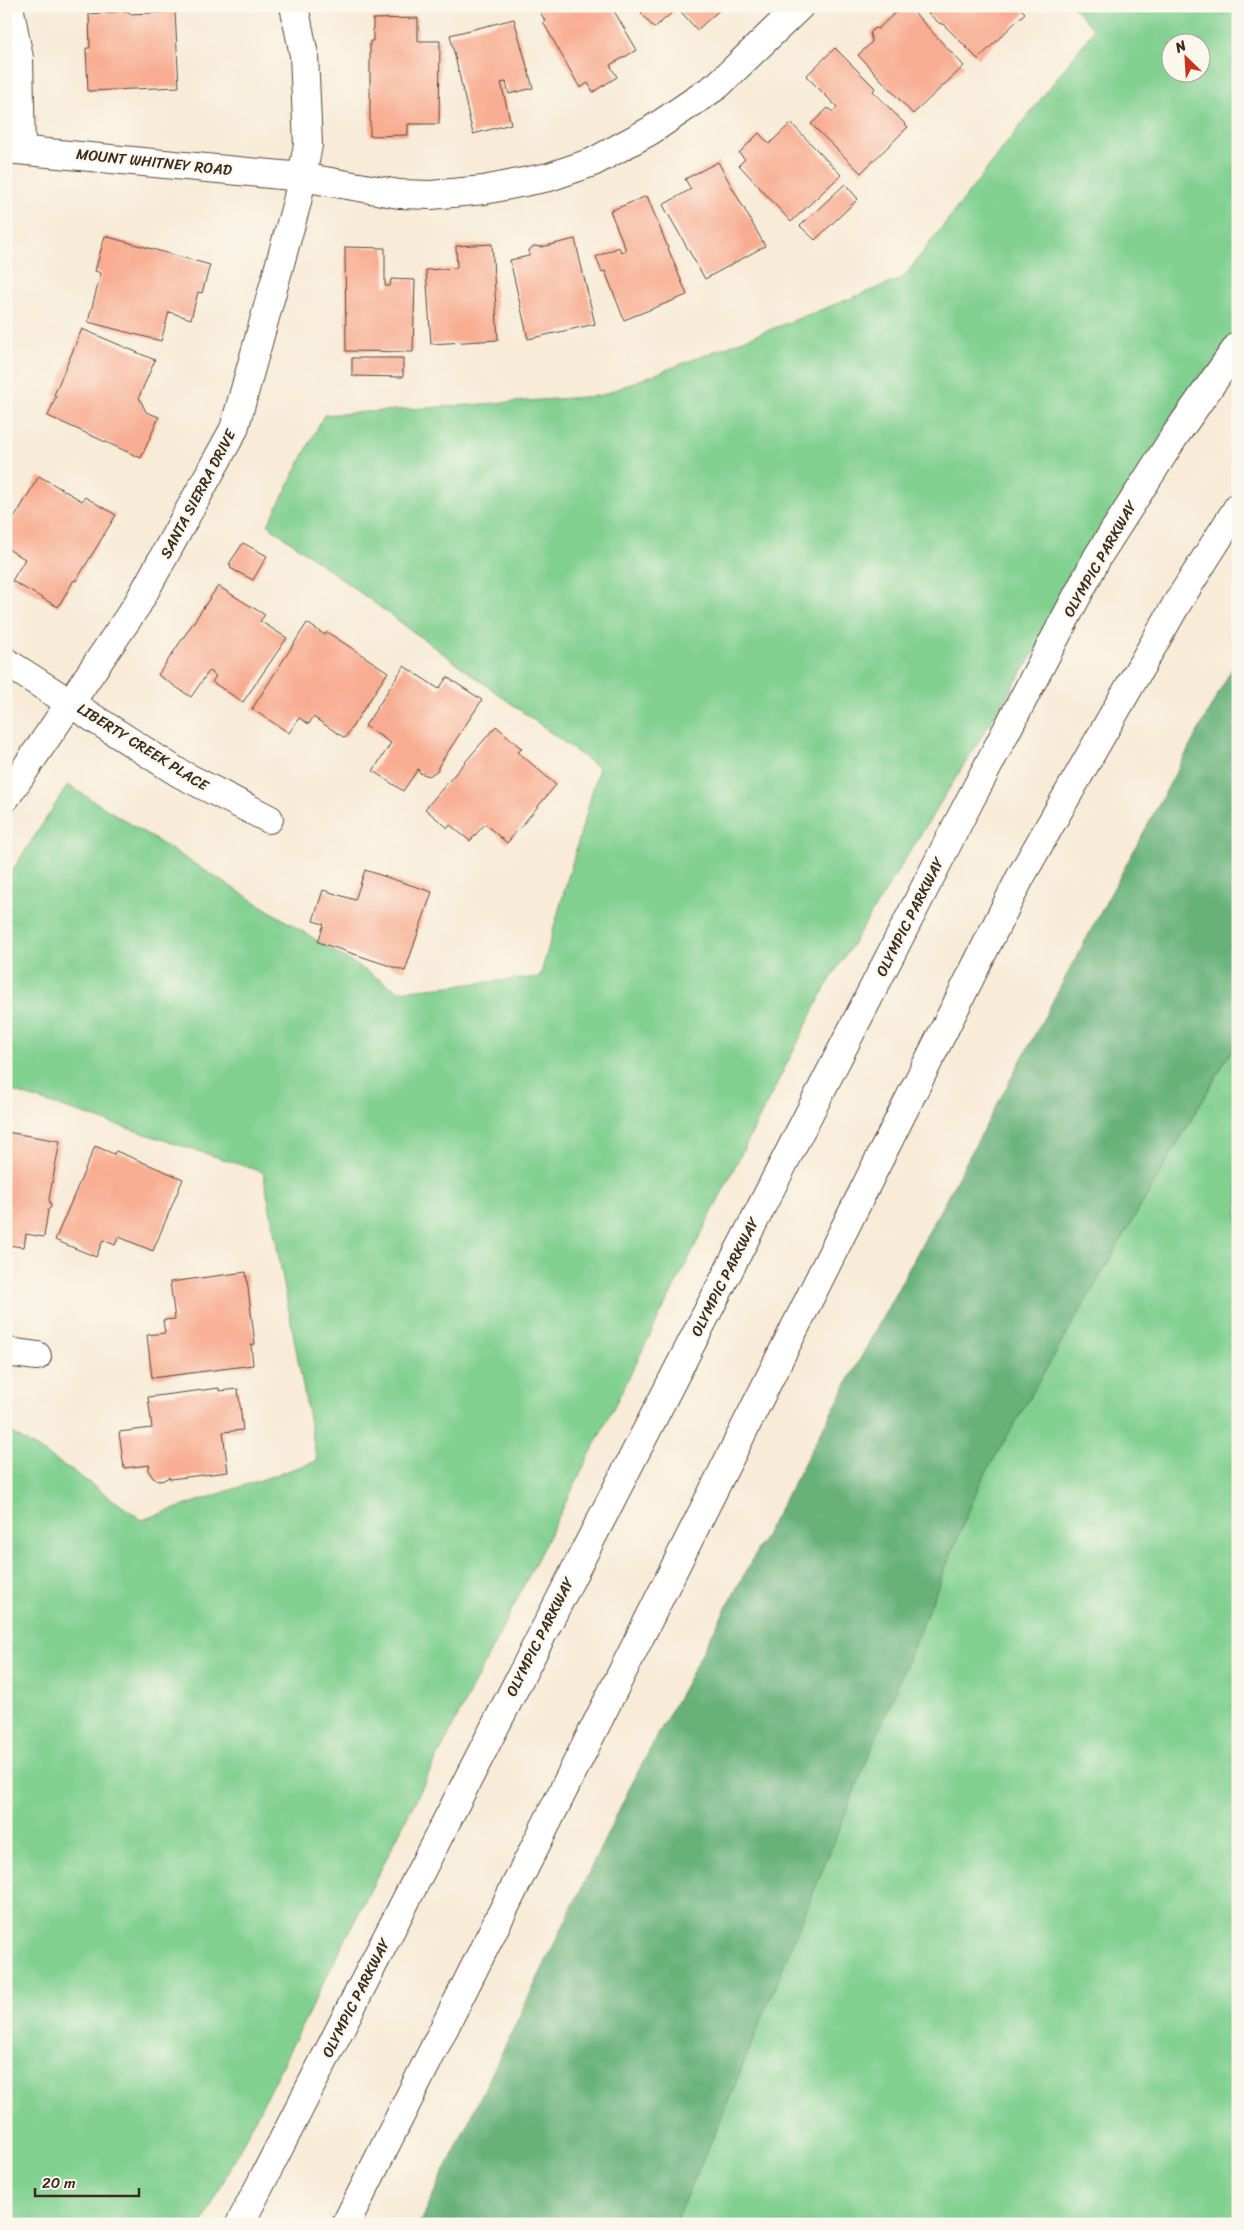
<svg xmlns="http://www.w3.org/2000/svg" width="1244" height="2230" font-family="Sriracha,sans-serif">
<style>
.green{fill:#81d090;stroke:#5e7d57;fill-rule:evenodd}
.forest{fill:#68b27a;stroke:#526e4c}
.building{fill:#f8ad92}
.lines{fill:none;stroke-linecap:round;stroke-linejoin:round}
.minor-casing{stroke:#57473a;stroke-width:30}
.primary-casing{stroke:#57473a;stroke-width:30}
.minor{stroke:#fff;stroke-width:28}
.primary{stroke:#fff;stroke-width:28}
.labels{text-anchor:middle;stroke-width:4.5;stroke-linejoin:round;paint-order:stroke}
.street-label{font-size:15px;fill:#3b2a1e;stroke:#fbf7ec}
</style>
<rect width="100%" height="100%" fill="#fbf7ec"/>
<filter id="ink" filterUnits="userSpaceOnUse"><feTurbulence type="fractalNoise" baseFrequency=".02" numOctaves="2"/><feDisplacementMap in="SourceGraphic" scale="10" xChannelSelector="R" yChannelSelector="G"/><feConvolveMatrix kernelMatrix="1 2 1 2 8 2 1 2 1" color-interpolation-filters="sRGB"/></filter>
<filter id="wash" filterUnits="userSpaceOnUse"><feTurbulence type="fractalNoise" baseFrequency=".0096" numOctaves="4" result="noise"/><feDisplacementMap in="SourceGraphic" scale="20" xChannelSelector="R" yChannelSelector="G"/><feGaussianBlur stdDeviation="1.12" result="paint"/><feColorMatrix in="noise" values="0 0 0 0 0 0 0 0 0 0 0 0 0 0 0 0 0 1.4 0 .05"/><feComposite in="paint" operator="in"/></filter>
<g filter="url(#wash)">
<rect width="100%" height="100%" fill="#f8ebd7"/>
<path class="green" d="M1073 6H1238V325L825 988 202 2224H6V1429L68 1468 142 1520 317 1461 263 1172 6 1089V880L68 785 398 991 540 977 599 768 268 525 324 415 599 396 903 278 1094 30ZM1172 42H1202V72H1172Z
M1238 1039V2224H674L718 2126 980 1483Z"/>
<path class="forest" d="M1238 657V1039L980 1483 718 2126 674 2224H419L633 1781Z"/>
<g id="blocks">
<path class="building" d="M537 6H611L637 50 610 65 617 77 593 92 588 83 580 88 543 22 545 21Z
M638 6H668L673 12 654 28 641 13 643 12Z
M676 6H724L697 30Z
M902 6H908L964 66 913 114 858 55 872 42 870 33 875 28 878 29Z
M933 6H1018L1025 13 978 59 942 23 940 24 927 12Z
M129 11V14L175 12 179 87 88 91 86 48H90L89 14Z
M418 18V41H440L439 124H408V135L370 136V41H373V19Z
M514 19 533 88 509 94 506 82 501 83 511 124 473 134 450 35Z
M835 48 875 88 873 91 908 127 861 173 811 124 828 108 833 112 837 107 806 76Z
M791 123 841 175 791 222 739 165 745 159 739 153 759 133 769 144Z
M718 162 765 246 705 279 663 205 691 189 685 179Z
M845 184 858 199 815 240 800 226Z
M647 196 687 295 624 320 605 271 602 272 596 257 619 247 621 252 626 250 610 211Z
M105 236 210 265 202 293 198 292 191 319 169 312 161 341 88 322 101 273 95 271Z
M575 239 595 324 528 339 510 260 529 256V250L534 246 541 247Z
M492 244 498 340 431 344 426 270 457 268 456 246Z
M345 247 385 248V286H390L391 279 415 280 413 352 346 351Z
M82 329 155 360 139 397 146 412 159 417 141 458 48 416 56 396 54 395Z
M352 358H403V377L352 376Z
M39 476 82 501 85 497 116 515 76 581 74 580 58 607 12 581 25 559 6 548V532Z
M243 543 267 556 253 580 230 568 231 565 229 564Z
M218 586 265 615 260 621 287 638 243 702 212 682 216 676 209 671 191 697 158 675Z
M307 623 325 635 327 632 388 672 345 738 313 717 309 724 299 718 289 733 252 709Z
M404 666 439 689 447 677 482 700 438 767V770L429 776 420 773 418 769 403 791 373 771 391 743 365 726Z
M496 726 522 749 518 752 556 785 507 843 485 824 470 841 450 825 448 828 425 809Z
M365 870 432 892 405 971 318 942 324 924 313 921 323 890 355 900Z
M6 1132 60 1141 49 1199 51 1207 48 1210 44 1237 26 1234 24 1247 6 1245Z
M95 1146 114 1154 116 1151 183 1179 153 1251 119 1237 115 1245 103 1240 96 1257 55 1240Z
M246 1272 255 1344 251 1345 253 1365 152 1378 147 1335 165 1333 163 1320 175 1319 170 1282Z
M219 1388V1391L238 1389 243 1430 223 1432 228 1472 170 1479 169 1477 162 1481 153 1478 148 1470 150 1465 124 1468 119 1432 152 1428 148 1397Z"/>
</g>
</g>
<g filter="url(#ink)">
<use href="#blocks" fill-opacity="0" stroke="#57473a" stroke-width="1"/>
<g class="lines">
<defs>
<path id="minor" d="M9 6 19 58 21 149
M6 149 302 177 399 194 431 195 484 190 549 177 593 162 650 131 718 85 800 6
M6 662 179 773 269 819
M6 797 137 605 234 429 297 202 308 145 304 55 294 6
M6 1352 37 1356"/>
<path id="primary" d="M240 2224 957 825 1098 556 1174 437 1238 346
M346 2224 1021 876 1176 605 1238 507"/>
</defs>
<use href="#minor" class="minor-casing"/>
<use href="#primary" class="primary-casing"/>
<use href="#minor" class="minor"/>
<use href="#primary" class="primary"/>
</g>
</g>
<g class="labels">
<g class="street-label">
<text transform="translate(154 162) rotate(6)" y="5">MOUNT WHITNEY ROAD</text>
<text transform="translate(198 494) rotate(-62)" y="5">SANTA SIERRA DRIVE</text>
<text transform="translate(1100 559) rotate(-60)" y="5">OLYMPIC PARKWAY</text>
<text transform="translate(143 747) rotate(32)" y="5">LIBERTY CREEK PLACE</text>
<text transform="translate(910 917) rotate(-63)" y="5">OLYMPIC PARKWAY</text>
<text transform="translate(725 1277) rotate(-63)" y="5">OLYMPIC PARKWAY</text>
<text transform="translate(540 1637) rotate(-63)" y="5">OLYMPIC PARKWAY</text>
<text transform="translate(356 1998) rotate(-63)" y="5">OLYMPIC PARKWAY</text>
</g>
</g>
<rect width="1244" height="2230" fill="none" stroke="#fbf7ec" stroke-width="25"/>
<g transform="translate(1186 58) rotate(335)"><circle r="24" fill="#fbf7ec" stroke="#aea59a"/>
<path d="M0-4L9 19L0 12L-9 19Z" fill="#c8321e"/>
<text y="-8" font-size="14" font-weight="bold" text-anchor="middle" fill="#3b2a1e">N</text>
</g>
<path d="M35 2188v8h104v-8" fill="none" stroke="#3b2a1e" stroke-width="2.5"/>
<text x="42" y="2188" font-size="15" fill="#3b2a1e" stroke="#fbf7ec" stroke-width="4" paint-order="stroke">20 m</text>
</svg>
